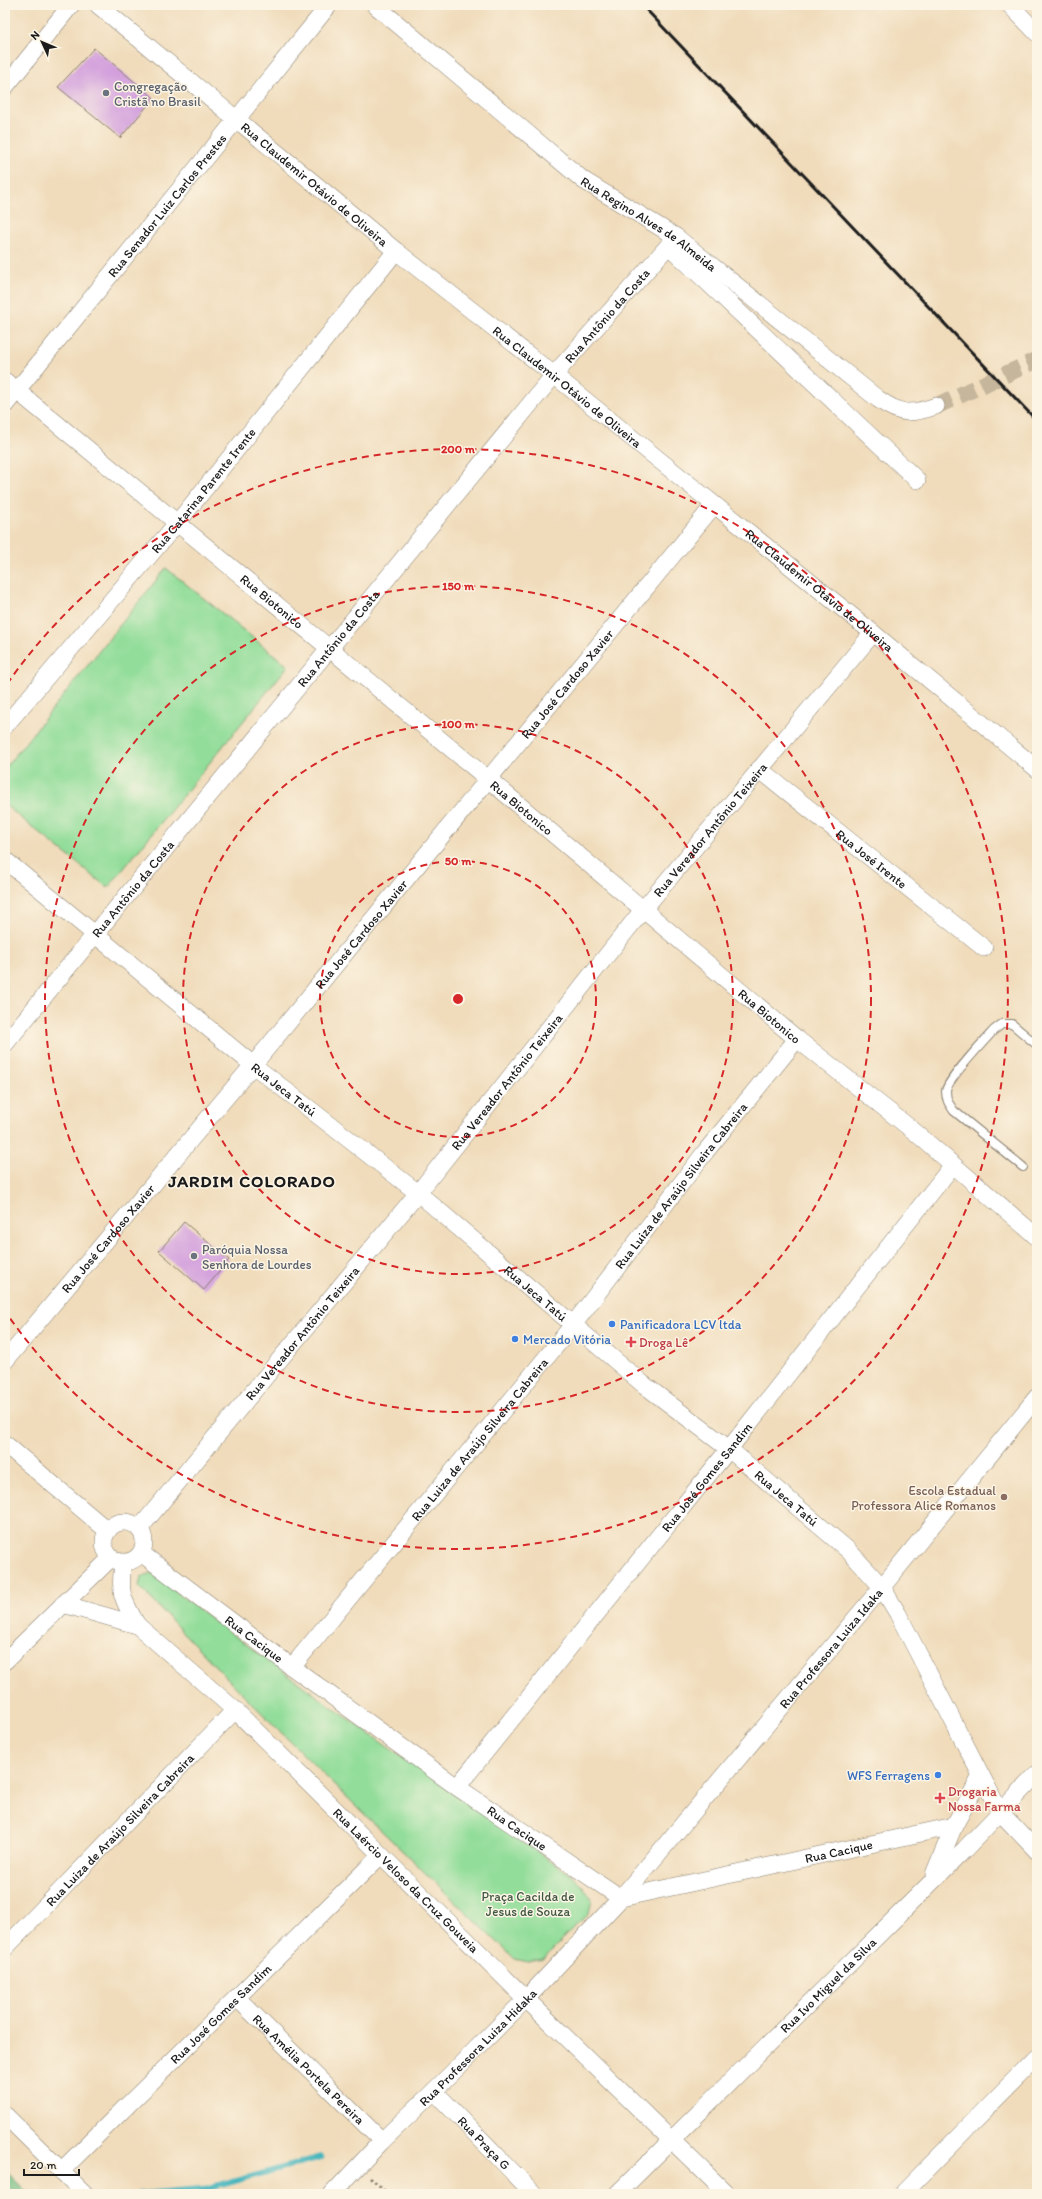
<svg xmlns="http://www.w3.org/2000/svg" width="1042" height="2199" font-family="Itim,sans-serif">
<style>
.green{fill:#91dd99;stroke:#567c5a}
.forest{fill:#74bc81;stroke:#486c4e}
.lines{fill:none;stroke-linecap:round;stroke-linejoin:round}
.stream{stroke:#46b6bd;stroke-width:5.5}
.building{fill:#d3a0dd}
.minor-tunnel{stroke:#c6b69b;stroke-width:17;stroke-dasharray:17 8;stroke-linecap:butt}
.service-casing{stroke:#867c6c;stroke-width:10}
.minor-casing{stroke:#867c6c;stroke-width:18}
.path{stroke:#867c6c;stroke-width:2.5;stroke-dasharray:3 3;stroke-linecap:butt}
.service{stroke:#fff;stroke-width:8}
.minor{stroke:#fff;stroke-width:17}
.rail{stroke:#1c1c1c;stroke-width:3}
.ring{fill:none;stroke:#d62828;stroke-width:2;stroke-dasharray:7 5}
.worship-dot{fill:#6b7280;stroke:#fcf5e5;stroke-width:1.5}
.shop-dot{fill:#3f7fe0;stroke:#fcf5e5;stroke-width:1.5}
.health-dot{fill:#e0444e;stroke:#fcf5e5;stroke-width:1.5}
.education-dot{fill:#8d6e63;stroke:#fcf5e5;stroke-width:1.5}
.labels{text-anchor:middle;stroke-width:3;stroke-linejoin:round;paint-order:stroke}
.worship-label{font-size:13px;fill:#5b616d;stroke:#fcf5e5;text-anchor:start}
.street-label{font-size:13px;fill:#1c1c1c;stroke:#fcf5e5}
.shop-label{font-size:13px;fill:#366cbe;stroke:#fcf5e5;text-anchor:start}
.health-label{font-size:13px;fill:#be3a42;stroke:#fcf5e5;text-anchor:start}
.education-label{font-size:13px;fill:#785e54;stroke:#fcf5e5;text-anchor:end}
.park-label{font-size:13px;fill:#3f5642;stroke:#fcf5e5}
.district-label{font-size:17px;font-weight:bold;letter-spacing:1px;fill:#1c1c1c;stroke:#fcf5e5}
.centre{fill:#d62828;stroke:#fcf5e5;stroke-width:2}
.ring-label{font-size:12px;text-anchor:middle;font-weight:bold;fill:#d62828;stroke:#fcf5e5;stroke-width:3;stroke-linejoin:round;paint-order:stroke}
</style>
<rect width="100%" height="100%" fill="#fcf5e5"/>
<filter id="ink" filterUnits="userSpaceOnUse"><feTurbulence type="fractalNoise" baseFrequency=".025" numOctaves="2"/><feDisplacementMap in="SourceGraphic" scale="8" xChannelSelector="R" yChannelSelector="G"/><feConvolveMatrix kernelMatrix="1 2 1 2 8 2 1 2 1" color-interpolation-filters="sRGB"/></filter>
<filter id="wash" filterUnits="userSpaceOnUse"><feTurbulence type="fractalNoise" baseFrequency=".012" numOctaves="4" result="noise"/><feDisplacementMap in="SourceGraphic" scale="16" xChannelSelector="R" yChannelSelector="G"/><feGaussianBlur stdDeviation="0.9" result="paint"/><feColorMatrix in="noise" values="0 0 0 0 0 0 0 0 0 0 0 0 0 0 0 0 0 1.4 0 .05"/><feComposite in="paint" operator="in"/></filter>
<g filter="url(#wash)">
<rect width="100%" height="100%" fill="#f0dcbb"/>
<path class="green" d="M166 568 288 666 108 888 5 805V768Z
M151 1573C288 1677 428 1777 570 1874L582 1885 592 1900 589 1913 543 1959 528 1962 515 1959C388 1837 259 1715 139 1586L141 1577Z"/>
<path class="forest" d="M5 2170 29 2194H5Z"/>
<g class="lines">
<path class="stream" d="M139 2194 211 2188 321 2157"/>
</g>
<g id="blocks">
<path class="building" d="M94 48 154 98 120 138 58 87Z
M184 1222 229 1260 204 1290 159 1251Z"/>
</g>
</g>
<g filter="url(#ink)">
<use href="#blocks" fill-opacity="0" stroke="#867c6c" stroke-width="1"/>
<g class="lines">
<path class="minor-tunnel" d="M936 406 1037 360"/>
<defs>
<path id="service" d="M1023 1167 954 1111C949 1104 946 1100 946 1091 947 1080 985 1040 994 1030L1002 1024H1012L1037 1045"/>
<g id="minor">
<path id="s1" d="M98 5 396 251 554 375 873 633 1037 769"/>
<path id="s2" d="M375 5 583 180 676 237 878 399C901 415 910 415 936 406"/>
<path d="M1010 5 1037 33"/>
<path d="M5 87 71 5"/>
<path d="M669 246 917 480"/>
<path id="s3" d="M5 381 488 779 797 1039 915 1132 1037 1237"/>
<path id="s4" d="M5 405 329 5"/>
<path id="s5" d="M5 726 178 522 396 251"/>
<path id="s6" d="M759 769 984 948"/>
<path id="s7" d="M5 860 253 1065 418 1193 643 1384 729 1449 848 1550 882 1587 898 1614 1000 1812 1037 1851"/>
<path id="s8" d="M5 1044 554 375 676 237"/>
<path id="s9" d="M5 1361 253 1065 714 505"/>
<path d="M5 1444 108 1531"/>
<circle cx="124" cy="1542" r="20"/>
<path id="s10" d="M139 1529 418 1193 642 911 873 633"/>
<path id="s11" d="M141 1553 292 1667 457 1787 621 1898 954 1826"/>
<path d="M123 1563C119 1594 122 1598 137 1625"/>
<path id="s12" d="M63 1604 137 1625 235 1710 526 1999 727 2194"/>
<path d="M5 1661 111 1558"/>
<path id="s13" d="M292 1667 573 1325 706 1151 797 1039"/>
<path id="s14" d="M457 1787 729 1449 953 1165"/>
<path d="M934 1874 954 1826 981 1776"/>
<path id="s15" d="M5 1948 235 1710"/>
<path id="s16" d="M237 1998 382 2141"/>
<path id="s17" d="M434 2091 534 2194"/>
<path d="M5 2115 85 2194"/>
<path id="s18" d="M61 2171 380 1856"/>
<path id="s19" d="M332 2194 382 2141 434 2091 526 1999 621 1898 882 1587 1037 1397"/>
<path id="s20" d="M617 2194 965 1849 1037 1774"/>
<path d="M902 2194 1037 2057"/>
</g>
</defs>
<use href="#service" class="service-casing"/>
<use href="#minor" class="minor-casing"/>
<path class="path" d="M370 2177 388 2194"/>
<use href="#service" class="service"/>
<use href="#minor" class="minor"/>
<path class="rail" d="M642 5 1037 421"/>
</g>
</g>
<g class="ring">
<circle cx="458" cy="999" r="138"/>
<circle cx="458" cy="999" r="275"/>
<circle cx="458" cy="999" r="413"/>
<path d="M7 684A550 550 0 1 1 7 1314"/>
</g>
<g class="worship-dot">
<circle cx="106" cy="93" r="4"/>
<circle cx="194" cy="1256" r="4"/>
</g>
<g class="shop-dot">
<circle cx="612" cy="1324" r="4"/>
<circle cx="515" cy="1339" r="4"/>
<circle cx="938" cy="1775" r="4"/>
</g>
<g class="health-dot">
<path d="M629 1336h4v4h4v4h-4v4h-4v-4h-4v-4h4z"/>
<path d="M938 1792h4v4h4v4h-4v4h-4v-4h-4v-4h4z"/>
</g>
<circle class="education-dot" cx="1004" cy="1497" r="4"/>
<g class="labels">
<g class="worship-label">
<text x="114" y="91">Congregação<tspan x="114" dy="15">Cristã no Brasil</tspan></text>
<text x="202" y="1254">Paróquia Nossa<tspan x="202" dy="15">Senhora de Lourdes</tspan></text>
</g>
<g class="street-label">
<text dy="5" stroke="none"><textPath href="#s1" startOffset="281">Rua Claudemir Otávio de Oliveira</textPath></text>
<text dy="5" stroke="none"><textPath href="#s4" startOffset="257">Rua Senador Luiz Carlos Prestes</textPath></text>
<text dy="5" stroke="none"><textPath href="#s2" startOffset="351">Rua Regino Alves de Almeida</textPath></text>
<text dy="5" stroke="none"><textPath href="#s8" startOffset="945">Rua Antônio da Costa</textPath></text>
<text dy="5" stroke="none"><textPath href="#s1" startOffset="605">Rua Claudemir Otávio de Oliveira</textPath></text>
<text dy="5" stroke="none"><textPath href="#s5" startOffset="308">Rua Catarina Parente Irente</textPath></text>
<text dy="5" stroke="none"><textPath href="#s1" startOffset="929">Rua Claudemir Otávio de Oliveira</textPath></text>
<text dy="5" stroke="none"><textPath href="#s3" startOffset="346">Rua Biotonico</textPath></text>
<text dy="5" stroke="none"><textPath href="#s8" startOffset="525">Rua Antônio da Costa</textPath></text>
<text dy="5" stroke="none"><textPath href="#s9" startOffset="880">Rua José Cardoso Xavier</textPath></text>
<text dy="5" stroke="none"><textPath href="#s3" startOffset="670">Rua Biotonico</textPath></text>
<text dy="5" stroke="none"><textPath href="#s10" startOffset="903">Rua Vereador Antônio Teixeira</textPath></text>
<text dy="5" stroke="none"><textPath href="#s6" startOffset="144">Rua José Irente</textPath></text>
<text dy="5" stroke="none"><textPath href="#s8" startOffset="201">Rua Antônio da Costa</textPath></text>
<text dy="5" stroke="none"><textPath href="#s9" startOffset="556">Rua José Cardoso Xavier</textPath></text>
<text dy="5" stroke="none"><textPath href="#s3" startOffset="994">Rua Biotonico</textPath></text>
<text dy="5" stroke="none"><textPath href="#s10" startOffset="579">Rua Vereador Antônio Teixeira</textPath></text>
<text dy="5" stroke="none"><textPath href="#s7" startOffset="361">Rua Jeca Tatú</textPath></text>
<text dy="5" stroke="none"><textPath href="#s13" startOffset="619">Rua Luiza de Araújo Silveira Cabreira</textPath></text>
<text dy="5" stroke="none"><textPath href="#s9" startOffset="160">Rua José Cardoso Xavier</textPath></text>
<text dy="5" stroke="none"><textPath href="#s7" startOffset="685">Rua Jeca Tatú</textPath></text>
<text dy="5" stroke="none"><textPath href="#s10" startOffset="255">Rua Vereador Antônio Teixeira</textPath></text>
<text dy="5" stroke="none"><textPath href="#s13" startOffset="295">Rua Luiza de Araújo Silveira Cabreira</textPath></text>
<text dy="5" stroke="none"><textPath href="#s14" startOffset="398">Rua José Gomes Sandim</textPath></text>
<text dy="5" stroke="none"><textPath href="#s7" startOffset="1009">Rua Jeca Tatú</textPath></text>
<text dy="5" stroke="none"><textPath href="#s11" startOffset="142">Rua Cacique</textPath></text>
<text dy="5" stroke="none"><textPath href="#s19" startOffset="740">Rua Professora Luiza Idaka</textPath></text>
<text dy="5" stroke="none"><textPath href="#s11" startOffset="466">Rua Cacique</textPath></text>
<text dy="5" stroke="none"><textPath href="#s15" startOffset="165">Rua Luiza de Araújo Silveira Cabreira</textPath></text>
<text dy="5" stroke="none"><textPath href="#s11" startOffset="814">Rua Cacique</textPath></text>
<text dy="5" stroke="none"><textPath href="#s12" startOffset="448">Rua Laércio Veloso da Cruz Gouveia</textPath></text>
<text dy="5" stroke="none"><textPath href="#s20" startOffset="297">Rua Ivo Miguel da Silva</textPath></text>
<text dy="5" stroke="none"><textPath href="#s18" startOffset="224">Rua José Gomes Sandim</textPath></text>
<text dy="5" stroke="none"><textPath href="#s19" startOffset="207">Rua Professora Luiza Hidaka</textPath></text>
<text dy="5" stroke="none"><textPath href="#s16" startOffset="101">Rua Amélia Portela Pereira</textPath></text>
<text dy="5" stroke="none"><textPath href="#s17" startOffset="72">Rua Praça G</textPath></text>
</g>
<g class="shop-label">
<text x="620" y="1329">Panificadora LCV ltda</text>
<text x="523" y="1344">Mercado Vitória</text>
<text x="930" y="1780" text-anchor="end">WFS Ferragens</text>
</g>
<g class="health-label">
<text x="639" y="1347">Droga Lê</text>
<text x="948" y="1796">Drogaria<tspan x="948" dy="15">Nossa Farma</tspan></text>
</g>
<g class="education-label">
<text x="996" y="1495">Escola Estadual<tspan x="996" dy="15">Professora Alice Romanos</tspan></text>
</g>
<g class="park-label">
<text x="528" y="1901">Praça Cacilda de<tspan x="528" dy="15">Jesus de Souza</tspan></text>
</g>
<g class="district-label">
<text x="252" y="1187">JARDIM COLORADO</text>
</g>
</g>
<circle cx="458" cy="999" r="6" class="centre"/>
<g class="ring-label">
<text x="458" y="453">200 m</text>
<text x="458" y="590">150 m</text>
<text x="458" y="728">100 m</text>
<text x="458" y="865">50 m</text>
</g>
<rect width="1042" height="2199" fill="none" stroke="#fcf5e5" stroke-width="20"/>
<g transform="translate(42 42) rotate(314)" stroke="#fcf5e5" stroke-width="3" paint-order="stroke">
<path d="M0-3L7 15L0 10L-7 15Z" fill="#1c1c1c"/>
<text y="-6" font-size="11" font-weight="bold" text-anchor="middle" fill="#1c1c1c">N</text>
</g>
<path d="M24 2169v6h55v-6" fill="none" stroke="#1c1c1c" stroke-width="2"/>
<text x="30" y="2169" font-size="12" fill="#1c1c1c" stroke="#fcf5e5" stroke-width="3" paint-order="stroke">20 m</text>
</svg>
